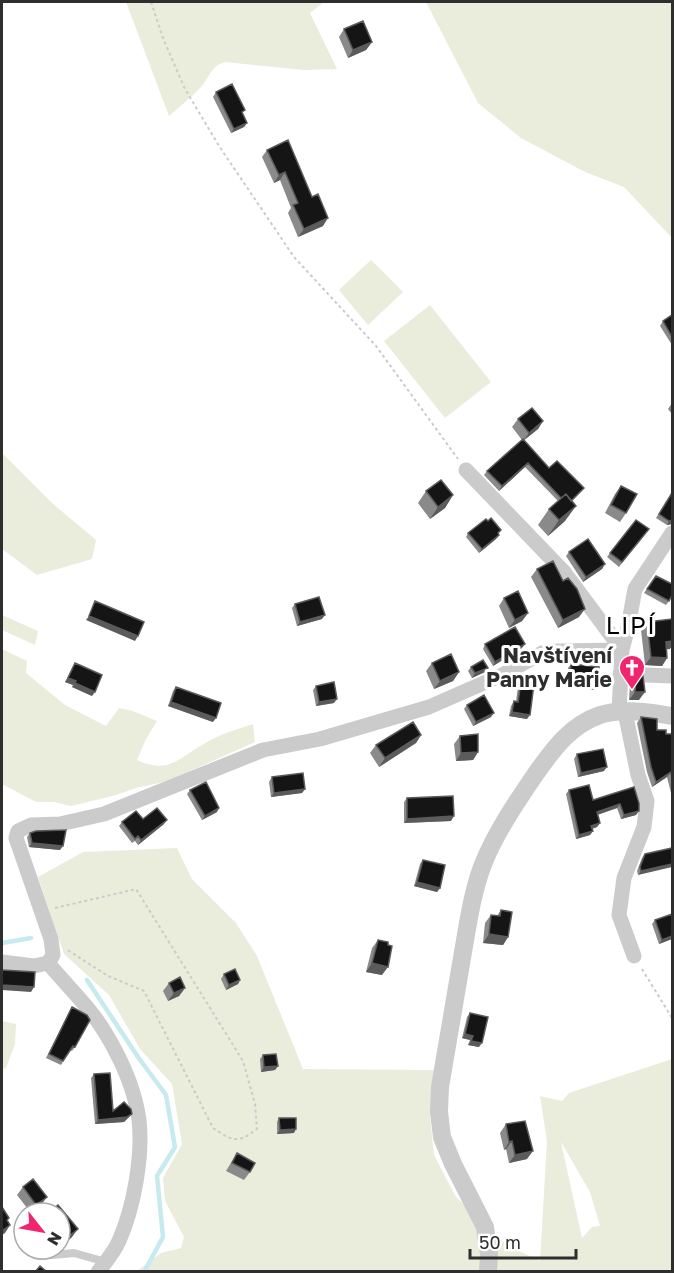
<svg xmlns="http://www.w3.org/2000/svg" width="674" height="1273" font-family="'Golos Text',sans-serif">
<style>
.green{fill:#eaeddb;fill-rule:evenodd}
.lines{fill:none;stroke-linecap:round;stroke-linejoin:round}
.stream{stroke:#c6eaee;stroke-width:4.5}
.path{stroke:#cbcbcb;stroke-width:2;stroke-dasharray:3 3;stroke-linecap:butt}
.service{stroke:#cbcbcb;stroke-width:8}
.minor{stroke:#cbcbcb;stroke-width:15}
.tertiary{stroke:#cbcbcb;stroke-width:18}
.wall{fill:#8a8a8a}
.shaded-wall{fill:#5b5b5b}
.building{fill:#151515;stroke:#5b5b5b;stroke-width:1.5}
.labels{text-anchor:middle;stroke-width:6;stroke-linejoin:round;paint-order:stroke}
.poi-label{font-size:21px;font-weight:bold;fill:#2e2e2e;stroke:#fff;text-anchor:end}
.quarter-label{font-size:24px;letter-spacing:1.5px;fill:#000;stroke:#fff}
</style>
<rect width="100%" height="100%" fill="#fff"/>
<path class="green" d="M126 2H324L310 13 337 69 304 70 225 62C212 65 210 76 202 86 192 97 180 106 169 116Z
M426 2H672V238L624 187 585 172 521 138 478 103Z
M371 260 403 292 368 325 339 290Z
M430 305 491 382 445 418 384 341Z
M2 453 52 503 96 540 92 559 37 575 2 549Z
M2 615 38 631 35 645 2 630Z
M2 649 27 661 26 673 65 705 106 726 119 708 133 711 157 721 146 739 137 760C171 776 181 755 209 741 223 733 238 729 253 724L255 742 168 781 136 788 116 795 71 806 54 802H36L2 784Z
M177 848 192 879 236 923 257 956 303 1069 434 1070 430 1117 434 1155 456 1197 507 1245 540 1261 547 1141 540 1096 562 1101 569 1093 672 1059V1271H137L161 1253 181 1248 184 1237 165 1201 163 1178 182 1144 172 1084 140 1049 109 995 64 954 38 877 83 852ZM561 1142 590 1192 600 1226 592 1227 582 1238Z
M2 1021 16 1024 15 1044 6 1068 2 1069Z"/>
<g class="lines">
<path class="stream" d="M2 943 31 938
M87 980 138 1057 166 1095 175 1147 157 1176 163 1237 144 1272"/>
<path class="path" d="M151 2 163 38 185 89 219 146 294 257 376 346 458 459
M55 908 136 889 243 1061 255 1104 257 1129C238 1144 232 1141 213 1128L144 991 108 976 66 949
M642 969 672 1018"/>
<path class="service" d="M41 1256 74 1253 106 1262"/>
<path class="minor" d="M466 470 564 572 622 650
M622 650 628 627 635 589 672 533
M620 674 672 676
M625 712 638 775 647 801 644 827 624 878 619 915 634 956
M2 962 34 966 48 963 53 955 51 939 16 838 18 831 31 825 60 824 104 814 263 750 320 739 429 707 502 675 542 653 558 651 622 650 619 712
M48 963C68 987 90 1007 106 1034 121 1059 135 1090 139 1120 143 1156 134 1207 119 1241 114 1252 106 1262 98 1272"/>
<path class="tertiary" d="M488 1272 489 1254 485 1227 453 1164 442 1137 439 1112 440 1087C448 1042 455 997 463 952 468 924 472 894 482 867 494 835 517 801 537 772 554 748 571 725 600 715 622 708 650 712 672 716"/>
</g>
<path class="wall" d="M344 29 372 42 366 50 348 58 339 37Z
M216 92 245 110 242 113 247 123 244 127 231 133 213 97Z
M288 140 323 226 298 237 288 213 291 208 280 180 274 183 262 157 267 150Z
M672 315V345L660 326 663 321Z
M672 403V414L668 409Z
M518 419 543 421 538 429 524 440 549 468 584 488 572 501 565 521 548 536 538 525 549 509 558 501 525 467 499 491 484 475 487 471 522 440 512 427Z
M621 486 626 513 620 522 605 513 615 494Z
M426 491 453 495 445 508 430 519 418 503Z
M672 492V524L667 525 656 518Z
M636 520 646 533 619 567 607 557Z
M468 533 498 534 499 535 496 539 479 553 466 537Z
M569 552 605 564 602 569 583 582 566 556Z
M537 569 579 617 558 628 531 577Z
M656 576 669 601 666 605 644 593Z
M504 598 528 613 522 621 509 628 499 606Z
M295 604 322 619 297 626 292 608Z
M647 622 670 649H666L667 658 662 666 645 665 641 630Z
M485 644 522 648 493 666 483 649Z
M75 663 92 696 72 687 73 685 65 682 72 668Z
M432 663 459 672 453 681 434 689 426 671Z
M571 664 595 690 566 687 568 668Z
M471 667 485 672 472 678 468 671Z
M636 676 639 700H629L630 684Z
M521 682 527 719 509 716 511 706 514 701 516 702 518 686Z
M316 686 334 703 316 706 313 690Z
M176 687 213 722 168 706 173 691Z
M467 705 491 717 473 726 464 709Z
M641 717 657 730 666 734H672V797L667 777 652 787 647 772 637 723Z
M421 735 416 743 379 767 370 753 376 745Z
M460 736 478 752 473 760 456 761 454 744Z
M577 754 604 771 578 777 574 759Z
M272 777 305 789 302 793 271 797 269 782Z
M634 787 636 815 621 819 617 808 597 815 600 823 597 827 592 829 593 831 590 835 576 839 566 794 569 790 593 800Z
M190 790 217 812 202 820 187 794Z
M407 798 451 821 404 823V802Z
M143 819 164 824 138 845 135 841 132 843 119 826 122 822Z
M30 833 60 850 29 847 27 837Z
M672 848 638 875 637 871 642 858 645 854Z
M423 860 440 888 437 892 414 886 420 864Z
M501 910 508 937 503 945 483 943 485 923 491 915 497 916Z
M655 920 672 939 659 944 652 924Z
M378 940 382 975 366 972 372 948Z
M224 974 240 980 238 984 226 990 221 979Z
M169 983 185 988 179 996 168 1001 163 991Z
M72 1007 75 1047 72 1051 70 1050 61 1065 46 1058Z
M470 1013 479 1047 468 1045 470 1040 462 1038 467 1017Z
M263 1055 278 1066 275 1070 261 1072 260 1059Z
M94 1074 113 1111 132 1114 124 1122 95 1124 91 1078Z
M279 1118 294 1133 277 1134V1122Z
M506 1124 527 1159 509 1163 506 1149 504 1150 500 1133Z
M237 1153 250 1172 244 1180 226 1171Z
M23 1187 41 1205 31 1213 17 1195Z
M58 1205 72 1237 63 1245 60 1242V1213H48Z"/>
<path class="shaded-wall" d="M372 42 366 50 348 58 353 50Z
M247 123 244 127 231 133 234 129Z
M285 172 280 180 274 183 279 175Z
M328 218 323 226 298 237 304 229Z
M543 421 538 429 523 441 529 433Z
M528 463 525 467 499 491 502 486Z
M453 495 445 508 430 519 438 507Z
M576 506 565 521 548 536 559 520Z
M672 520V524L667 525 669 521Z
M499 535 496 539 479 553 482 549Z
M605 564 602 569 583 582 586 577Z
M585 609 579 617 558 628 563 620Z
M528 613 522 621 509 628 515 620Z
M325 615 322 619 297 626 300 622Z
M89 616 138 636 135 641 86 620Z
M672 641V646L670 649 660 650 666 642Z
M525 644 522 648 493 666 495 662Z
M651 657 667 658 662 666 645 665Z
M488 668 485 672 472 678 475 673Z
M459 672 453 681 434 689 440 681Z
M68 678 76 681 73 685 65 682Z
M569 682 598 686 595 690 566 687Z
M75 683 95 692 92 696 72 687Z
M635 692H645L639 700H629Z
M337 699 334 703 316 706 319 702Z
M171 702 216 718 213 722 168 706Z
M512 712 530 715 527 719 509 716Z
M494 713 491 717 473 726 476 722Z
M421 735 416 743 379 767 385 758Z
M478 752 473 760 456 761 461 753Z
M607 767 604 771 578 777 581 773Z
M671 772 667 777 652 787 656 782Z
M305 789 302 793 271 797 274 793Z
M620 804 617 808 594 816 597 812Z
M219 808 217 812 202 820 205 816Z
M639 811 636 815 621 819 624 815Z
M454 816 451 821 404 823 407 819Z
M167 820 164 824 138 845 141 840Z
M600 823 597 827 588 830 591 826Z
M593 831 590 835 576 839 579 835Z
M32 843 63 846 60 850 29 847Z
M672 864V867L638 875 641 871Z
M417 882 440 888 437 892 414 886Z
M489 934 508 937 503 945 483 943Z
M672 936V939L659 944 662 940Z
M372 963 388 967 382 975 366 972Z
M240 980 238 984 226 990 229 985Z
M2 985 34 987 31 992 2 990Z
M185 988 179 996 168 1001 174 993Z
M465 1034 473 1036 470 1040 462 1038Z
M471 1041 482 1043 479 1047 468 1045Z
M278 1066 275 1070 261 1072 264 1067Z
M132 1114 124 1122 95 1124 98 1120Z
M296 1129 294 1133 277 1134 280 1130Z
M512 1141 506 1149 504 1150 509 1142Z
M533 1151 527 1159 509 1163 515 1155Z
M47 1197 41 1205 31 1213 36 1205Z
M10 1225 5 1233 2 1235V1231Z
M78 1229 72 1237 63 1245 68 1237Z"/>
<path class="building" d="M363 21 372 42 353 50 344 29Z
M232 84 245 110 242 112 247 123 234 129 216 92Z
M288 140 312 197 318 194 328 218 304 229 293 205 298 203 285 172 279 175 267 150Z
M672 315V337L663 321Z
M532 408 543 421 529 433 518 419Z
M523 439 549 468 557 461 584 488 571 501 566 494 561 498 528 463 502 486 487 471Z
M441 480 453 495 438 507 426 491Z
M621 486 637 494 626 513 611 505Z
M672 493V520L669 521 659 514Z
M566 494 576 506 559 520 549 509Z
M491 518 501 530 498 533 499 535 482 549 468 533 486 519 488 521Z
M636 520 649 529 622 562 610 553Z
M588 539 605 564 586 577 569 552Z
M553 561 563 581 568 578 577 589 585 609 563 620 537 569Z
M656 576 672 584V595L669 601 647 589Z
M518 591 528 613 515 620 504 598Z
M319 597 325 615 300 622 295 604Z
M95 601 144 622 138 636 89 616Z
M672 619V641L666 642 667 658 651 657 647 622Z
M515 627 525 644 495 662 485 644Z
M451 654 459 672 440 681 432 663Z
M483 660 488 668 475 673 471 667Z
M75 663 102 675 95 692 75 683 76 681 68 678Z
M571 664 599 667 598 686 569 682Z
M636 676H643L645 692H635Z
M334 682 337 699 319 702 316 686Z
M521 682 534 684 530 715 512 712 514 701 518 702Z
M176 687 221 703 216 718 171 702Z
M484 695 494 713 476 722 467 705Z
M641 717 657 719V730H666V734H672V778L671 772 656 782 651 767Z
M413 722 421 735 385 758 376 745Z
M478 734V752L461 753 460 736Z
M603 749 607 767 581 773 577 754Z
M303 773 305 789 274 793 272 777Z
M206 782 219 808 205 816 190 790Z
M589 785 593 800 634 787 639 803V811L624 815 620 804 597 812 600 823 591 826 593 831 579 835 569 790Z
M453 796 454 816 407 819V798Z
M157 808 167 820 141 840 138 836 135 839 122 822 136 811 143 819Z
M66 830 63 846 32 843 30 833 36 831Z
M672 848V864L641 871 640 867 645 854Z
M423 860 445 865 440 888 417 882Z
M501 910 512 912 508 937 489 934 491 915 500 916Z
M672 914V936L662 940 655 920Z
M378 940 388 942V945L392 946 388 967 372 963Z
M235 969 240 980 229 985 224 974Z
M2 970 35 972 34 987 2 985Z
M180 977 185 988 174 993 169 983Z
M72 1007 87 1015 90 1020 75 1047 73 1046 63 1061 49 1054Z
M470 1013 488 1017 482 1043 471 1041 473 1036 465 1034Z
M276 1054 278 1066 264 1067 263 1055Z
M110 1073 113 1111 124 1102 131 1109 132 1114 127 1117 98 1120 94 1074Z
M279 1118H296V1129L280 1130Z
M525 1121 533 1151 515 1155 512 1141 509 1142 506 1124Z
M237 1153 255 1163 250 1172 232 1163Z
M33 1179 47 1197 36 1205 23 1187Z
M58 1205 78 1229 68 1237 60 1226V1213L49 1212Z
M2 1207 9 1218 7 1220 10 1225 2 1231Z
M40 1266 47 1272H35Z"/>
<defs>
<symbol id="church-pin" viewBox="-11 -11 22 30"><path d="M0 17L-7.5 6A9.5 9.5 0 1 1 7.5 6Z" fill="#f1246f" stroke="#fff"/><path d="M-1.2-6h2.4v3.5h3.3v2.4h-3.3V6h-2.4V-.1h-3.3v-2.4h3.3Z" fill="#fff"/></symbol>
</defs>
<g fill-rule="evenodd">
<use href="#church-pin" x="617" y="653" width="30" height="40"/>
</g>
<g class="labels">
<g class="poi-label">
<text x="612" y="663">Navštívení<tspan x="612" dy="24">Panny Marie</tspan></text>
</g>
<g class="quarter-label">
<text x="631" y="634">LIPÍ</text>
</g>
</g>
<rect width="674" height="1273" fill="none" stroke="#2e2e2e" stroke-width="6"/>
<g transform="translate(42 1231) rotate(121)"><circle r="28" fill="#ffffff" stroke="#ababab" stroke-width="1.5"/>
<path d="M0-4.5L10 22L0 15L-10 22Z" fill="#f1246f"/>
<text y="-9" font-size="16" font-weight="bold" text-anchor="middle" fill="#2e2e2e">N</text>
</g>
<path d="M470 1249v9h106v-9" fill="none" stroke="#2e2e2e" stroke-width="3"/>
<text x="479" y="1249" font-size="18" fill="#2e2e2e" stroke="#ffffff" stroke-width="4.5" paint-order="stroke">50 m</text>
</svg>
